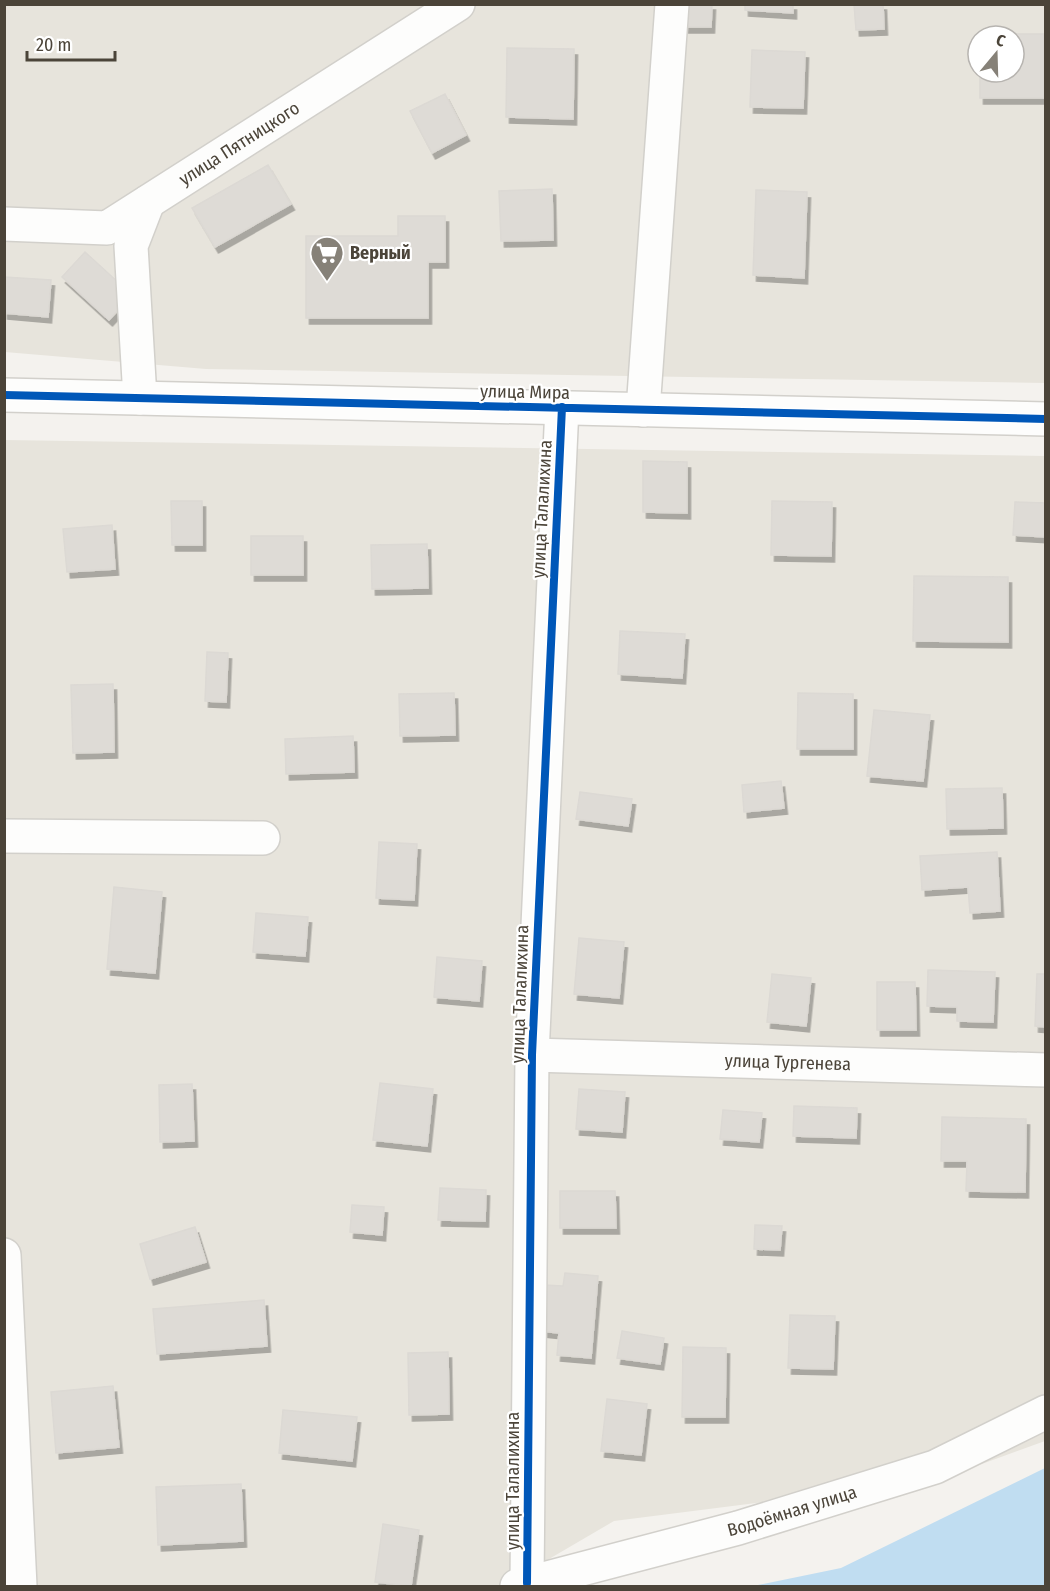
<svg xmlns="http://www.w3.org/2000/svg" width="1050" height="1591" font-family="'Fira Sans Condensed',sans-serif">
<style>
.residential{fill:#e7e4dc;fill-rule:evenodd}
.water{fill:#c0ddf1}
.building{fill:#dedbd6;stroke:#dcd9d4;stroke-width:1.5;filter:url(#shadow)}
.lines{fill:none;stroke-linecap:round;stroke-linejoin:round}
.minor-casing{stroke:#d2d0cb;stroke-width:36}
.minor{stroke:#fdfdfc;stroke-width:33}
.cycleway-casing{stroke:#fff;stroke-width:11}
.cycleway{stroke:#0057b8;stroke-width:8}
.labels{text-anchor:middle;stroke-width:4.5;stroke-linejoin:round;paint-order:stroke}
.street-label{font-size:18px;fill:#4b4439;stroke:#fff}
.poi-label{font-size:18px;font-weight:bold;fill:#4b4439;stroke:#fff;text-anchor:start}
</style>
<defs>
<filter id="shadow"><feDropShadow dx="3.5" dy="6" stdDeviation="0" flood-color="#0004"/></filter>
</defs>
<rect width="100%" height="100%" fill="#f4f2ee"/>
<path class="residential" d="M4 5H1045V383L206 369 5 352ZM978 36H1014V72H978Z
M4 440 1045 456V1441L938 1480 614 1521 503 1586H5Z"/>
<path class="water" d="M1045 1468V1586H753L841 1568Z"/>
<path class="building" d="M686 4H712L711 27H685Z
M745 4H793V13L745 10Z
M854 4H883L884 29 856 30Z
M980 34H1044V98H980V72H1014V36Z
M507 48 574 49 573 119 506 117Z
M752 50 805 52 803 108 750 107Z
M445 94 466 135 432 153 410 111Z
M268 165 291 204 215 247 192 208Z
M552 189 553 240 501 241 499 191Z
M756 190 807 192 804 278 753 275Z
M398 216H445V262H428V318H306V236H398Z
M85 252 132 295 109 320 62 277Z
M4 277 51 280 48 317 4 313Z
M643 461 687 462V513L643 512Z
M171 501H202V545H172Z
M772 501 832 502 831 556 771 555Z
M1015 502 1046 503V537L1013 535Z
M112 525 115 569 67 572 63 529Z
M251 536H303V575H251Z
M427 544 428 588 372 589 371 545Z
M914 576 1008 577V642L913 641Z
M620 631 685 634 682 678 618 674Z
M207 652 228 653 226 702 205 701Z
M113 684 114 752 73 753 71 685Z
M454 693 455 735 400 736 399 694Z
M798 693 853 694V749H797Z
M874 710 930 715 923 781 867 776Z
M353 736 354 772 286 774 285 739Z
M781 781 784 808 744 812 742 785Z
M1002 788 1003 828 947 829 946 789Z
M580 792 632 799 628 826 576 819Z
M379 842 417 844 414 900 376 898Z
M997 852 1000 911 970 913 968 887 922 890 920 856Z
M114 887 162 892 155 973 107 969Z
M256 913 308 917 305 956 253 952Z
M579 938 624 942 619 998 574 994Z
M437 957 482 961 479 1001 434 997Z
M928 970 995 972 993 1022 957 1021V1007L927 1006Z
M772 974 811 978 806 1026 767 1022Z
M1037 974H1046V1027L1035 1026Z
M877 982H915L916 1030H877Z
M380 1083 433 1089 427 1146 373 1140Z
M192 1084 194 1141 160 1142 159 1085Z
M579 1089 625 1092 622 1132 576 1129Z
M794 1106 857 1108 856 1138 793 1136Z
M723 1110 762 1113 759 1142 720 1139Z
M942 1117 1026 1119 1025 1192 966 1191 967 1161H941Z
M440 1188 486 1190 485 1221 438 1220Z
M560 1191H615L616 1228H560Z
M352 1205 384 1207 382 1235 350 1232Z
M755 1225 782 1226 780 1250 754 1249Z
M195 1227 206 1262 150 1279 140 1244Z
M565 1273 598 1276 591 1358 557 1355 559 1333 541 1331 545 1285 563 1286Z
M264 1300 267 1346 157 1354 153 1309Z
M790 1315 835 1316 833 1369 788 1368Z
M622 1331 664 1338 660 1364 617 1358Z
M683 1347 726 1348 725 1417H682Z
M448 1352 449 1414 409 1415 408 1353Z
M113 1386 119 1447 56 1453 51 1392Z
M607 1399 647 1404 641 1455 601 1451Z
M283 1410 357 1417 352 1461 279 1453Z
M241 1484 243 1541 158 1545 156 1487Z
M383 1524 419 1530 411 1586 375 1582Z"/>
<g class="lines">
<defs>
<g id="minor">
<path id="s1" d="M4 224 107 228 458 4"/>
<path d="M4 395 1046 419"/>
<path d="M140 398 131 246 148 202"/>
<path d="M643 410 672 4"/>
<path d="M4 836 263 838"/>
<path id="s2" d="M532 1055 1046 1070"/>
<path d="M4 1255 20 1586"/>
<path d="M527 1583 532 1055 562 407"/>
<path id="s3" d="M517 1586 738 1528 935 1467 1046 1412"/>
</g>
</defs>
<use href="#minor" class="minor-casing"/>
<use href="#minor" class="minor"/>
<defs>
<path id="cycleway" d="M4 395 1046 419
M527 1583 532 1055 562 407"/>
</defs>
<use href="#cycleway" class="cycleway-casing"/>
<use href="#cycleway" class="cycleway"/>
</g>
<defs>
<symbol id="supermarket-pin" viewBox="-11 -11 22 30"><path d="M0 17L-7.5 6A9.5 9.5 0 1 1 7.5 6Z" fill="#868178" stroke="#fff"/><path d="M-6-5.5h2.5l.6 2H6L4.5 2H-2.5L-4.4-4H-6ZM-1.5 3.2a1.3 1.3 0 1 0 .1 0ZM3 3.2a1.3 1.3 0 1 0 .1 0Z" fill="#fff"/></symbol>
</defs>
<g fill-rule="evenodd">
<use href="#supermarket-pin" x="308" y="234" width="38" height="52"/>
</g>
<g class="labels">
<g class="street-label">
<text dy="6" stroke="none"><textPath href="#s1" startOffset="260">улица Пятницкого</textPath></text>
<text transform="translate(525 392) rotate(1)" y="6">улица Мира</text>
<text transform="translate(542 509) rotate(-87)" y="6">улица Талалихина</text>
<text transform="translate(520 994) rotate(-88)" y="6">улица Талалихина</text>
<text dy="6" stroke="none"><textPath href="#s2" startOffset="256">улица Тургенева</textPath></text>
<text transform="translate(513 1481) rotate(-90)" y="6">улица Талалихина</text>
<text dy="6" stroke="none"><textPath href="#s3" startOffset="285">Водоёмная улица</textPath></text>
</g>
<g class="poi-label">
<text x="350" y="259">Верный</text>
</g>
</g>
<rect width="1050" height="1591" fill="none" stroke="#4b4439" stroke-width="12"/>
<g transform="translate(996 54) rotate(19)"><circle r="28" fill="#ffffff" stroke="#b7b4b0" stroke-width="1.5"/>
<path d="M0-4.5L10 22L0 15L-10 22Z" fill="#868178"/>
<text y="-9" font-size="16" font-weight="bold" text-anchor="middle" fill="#4b4439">С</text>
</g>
<path d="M27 51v9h88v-9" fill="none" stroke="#4b4439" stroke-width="3"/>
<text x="36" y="51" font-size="18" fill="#4b4439" stroke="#ffffff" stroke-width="4.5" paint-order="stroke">20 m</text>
</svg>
